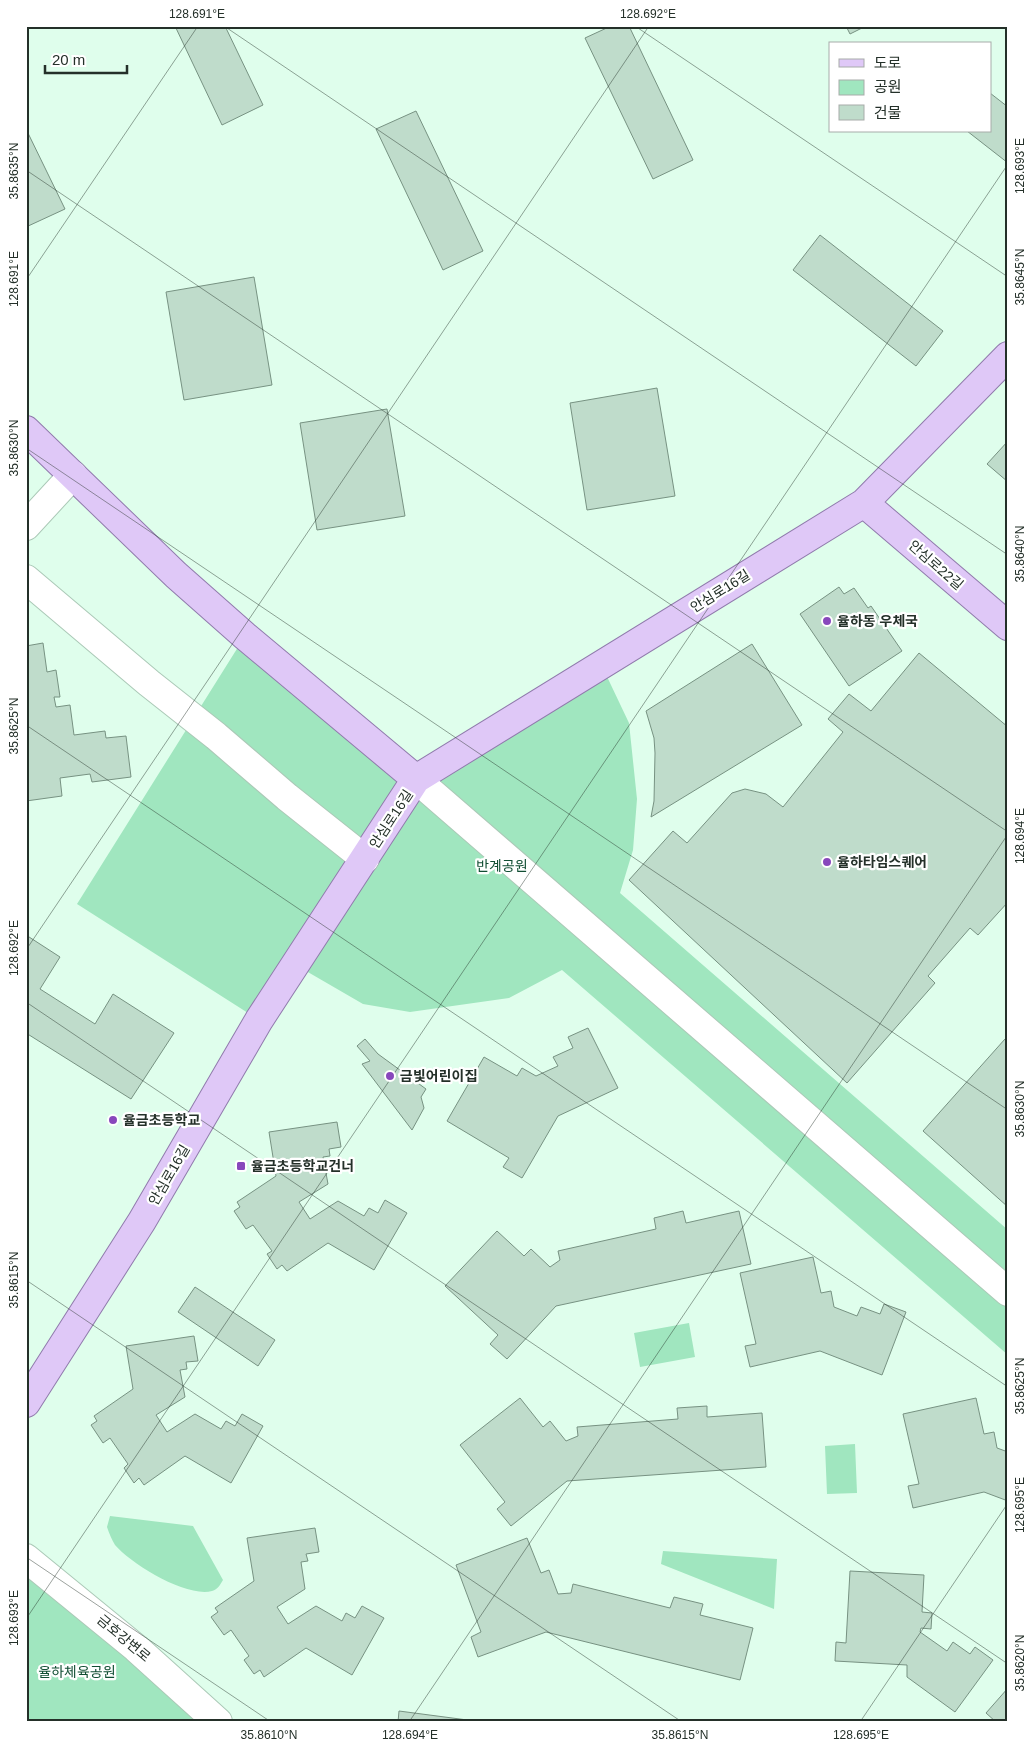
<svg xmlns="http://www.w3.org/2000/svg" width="1034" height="1748" font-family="Helvetica,'Noto Sans KR',sans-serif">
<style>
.green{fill:#a0e6bf}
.building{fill:#bfdccb;stroke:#779282}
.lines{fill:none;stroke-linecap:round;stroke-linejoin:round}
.minor-casing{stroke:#abc9b7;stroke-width:30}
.major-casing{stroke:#907bac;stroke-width:30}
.minor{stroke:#fff;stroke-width:28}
.major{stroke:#dfc8f7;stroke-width:28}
.ticks{fill:none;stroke:#243029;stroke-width:1;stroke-opacity:0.45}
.poi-dot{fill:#8847bc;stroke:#fff;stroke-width:2}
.labels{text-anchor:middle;stroke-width:4.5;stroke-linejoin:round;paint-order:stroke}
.street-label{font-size:14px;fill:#243029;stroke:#fff}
.poi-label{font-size:14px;font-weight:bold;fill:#243029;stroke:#fff;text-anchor:start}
.park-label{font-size:14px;fill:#114e33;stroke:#fff}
.neatline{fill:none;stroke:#243029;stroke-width:2}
.ticks-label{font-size:12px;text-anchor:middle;fill:#243029}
</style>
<rect width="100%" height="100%" fill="#dffeec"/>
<path class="green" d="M245 636 416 779 601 664 629 723 637 799 633 850 620 893 1008 1230V1355L562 970 509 998 410 1012 363 1004 294 964 259 1020 77 904Z
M689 1323 695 1357 640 1367 634 1333Z
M855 1444 857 1493 827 1494 825 1446Z
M110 1516 193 1526 223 1580C220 1585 218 1589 212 1591 187 1598 131 1564 115 1545 112 1540 109 1533 107 1527Z
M663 1551 777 1559 774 1609 661 1564Z
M26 1562 208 1722H26Z"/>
<path class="building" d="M175 26H225L263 105 222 125Z
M611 26H629L693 160 653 179 585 38Z
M846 26H866L850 34Z
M990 93 1008 107V163L967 131H990Z
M416 111 483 251 443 270 376 129Z
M26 129 65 209 26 227Z
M820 235 943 331 916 366 793 270Z
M254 277 272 385 184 400 166 292Z
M657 388 675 496 587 510 570 403Z
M387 409 405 516 317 530 300 423Z
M1008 441V482L987 464Z
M839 587 844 594 854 588 868 608 871 606 902 651 849 686 800 614Z
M43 643 47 672 56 670 60 697H54L56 707 70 705 74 735 105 731 106 738 126 736 131 777 92 782 90 774 60 778 62 796 26 801V646Z
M752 644 802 725 651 817 654 801 655 753 654 738 646 711Z
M919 653 1008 727V902L978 935 970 928 928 976 935 983 847 1083 629 880 673 831 687 843 732 793 745 789 766 794 783 807 843 732 828 719 849 694 871 711Z
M26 935 60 957 40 989 95 1024 113 994 174 1033 131 1099 26 1033Z
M588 1028 618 1088 558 1116 522 1178 503 1167 509 1158 447 1121 484 1057 517 1076 522 1068 536 1076 558 1066 553 1057 573 1048 568 1037Z
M365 1039 378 1054 426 1089 421 1097 424 1108 412 1130 362 1064 370 1061 357 1046Z
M1005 1039 1008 1041V1207L923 1131Z
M337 1122 341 1147 329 1149 330 1156 323 1157 328 1184 299 1202 310 1219 338 1201 364 1216 369 1208 378 1213 385 1200 407 1213 374 1270 328 1243 287 1271 282 1265 277 1269 267 1254 272 1251 253 1225 246 1229 234 1211 240 1207 237 1202 276 1176 269 1132Z
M683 1211 686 1223 739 1211 751 1264 556 1306 507 1359 490 1344 498 1335 445 1286 497 1231 524 1256 531 1249 550 1267 560 1260 558 1251 656 1229 654 1218Z
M813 1257 821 1293 831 1291 834 1307 857 1316 861 1307 880 1314 884 1304 906 1312 882 1375 820 1351 750 1367 745 1346 756 1344 740 1273Z
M195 1287 275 1340 258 1366 178 1312Z
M194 1336 198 1361 186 1362 187 1369 180 1370 185 1397 156 1415 167 1432 195 1414 221 1429 226 1421 235 1426 242 1414 263 1426 231 1483 185 1456 144 1485 139 1478 134 1483 124 1468 128 1464 110 1438 103 1443 91 1425 97 1421 94 1416 133 1389 126 1346Z
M520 1398 543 1427 550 1421 566 1441 578 1436 577 1427 678 1419 677 1408 707 1406V1417L762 1413 766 1467 567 1481 511 1526 497 1509 505 1502 460 1445Z
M976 1398 984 1434 994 1432 997 1448 1008 1452V1501L984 1492 913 1508 908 1486 919 1484 903 1414Z
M315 1528 319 1552 306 1554 308 1561 301 1562 305 1589 277 1607 288 1624 316 1606 342 1621 346 1613 355 1618 362 1606 384 1618 352 1675 306 1648 264 1677 260 1670 254 1674 244 1660 249 1656 231 1630 224 1635 211 1617 218 1612 215 1608 254 1581 247 1538Z
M527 1538 541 1573 549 1570 558 1594 571 1593 573 1584 670 1608 674 1597 703 1604 700 1615 753 1628 740 1680 546 1632 478 1657 471 1637 481 1632 456 1565Z
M850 1571 924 1575 922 1612 932 1613 931 1629 921 1628 920 1632 947 1651 953 1642 970 1654 975 1647 993 1660 955 1712 907 1677V1665L835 1661 836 1642 846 1643Z
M1008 1688V1722H996L986 1713Z
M399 1711 475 1721V1722H398Z"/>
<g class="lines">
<defs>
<path id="minor" d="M26 526 73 475
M26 579 149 683 216 736 287 797 365 859
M416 779 1008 1292
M26 1558 136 1648 218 1722"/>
<path id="major" d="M26 430 176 575 245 636 416 779
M864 503 1008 626
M26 1403 142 1221 259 1020 416 779 864 503 1008 356"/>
</defs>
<use href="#minor" class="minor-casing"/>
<use href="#major" class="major-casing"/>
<use href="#minor" class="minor"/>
<use href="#major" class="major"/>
</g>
<path class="ticks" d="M224 26 1008 555M635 26 1008 277M26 170 1008 832M26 280 198 26M26 448 1008 1110M26 725 1008 1387M26 950 649 26M26 1002 1008 1664M26 1280 682 1722M26 1557 271 1722M26 1619 1008 164M409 1722 1008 834M860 1722 1008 1503"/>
<g class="poi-dot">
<circle cx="827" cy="621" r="5"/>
<circle cx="827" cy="862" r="5"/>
<circle cx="390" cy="1076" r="5"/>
<circle cx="113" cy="1120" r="5"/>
<rect x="236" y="1161" width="10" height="10" rx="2.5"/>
</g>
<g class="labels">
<g class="street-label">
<text transform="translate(936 565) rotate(41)" y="5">안심로22길</text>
<text transform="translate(720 591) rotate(-32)" y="5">안심로16길</text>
<text transform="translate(391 819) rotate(-57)" y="5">안심로16길</text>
<text transform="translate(169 1175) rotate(-60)" y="5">안심로16길</text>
<text transform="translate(124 1638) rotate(40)" y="5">금호강변로</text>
</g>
<g class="poi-label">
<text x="837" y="626">율하동 우체국</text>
<text x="837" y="867">율하타임스퀘어</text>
<text x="400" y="1081">금빛어린이집</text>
<text x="123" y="1125">율금초등학교</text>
<text x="251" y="1171">율금초등학교건너</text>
</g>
<g class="park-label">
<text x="502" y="871">반계공원</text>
<text x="77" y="1677">율하체육공원</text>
</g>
</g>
<rect width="1034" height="1748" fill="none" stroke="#ffffff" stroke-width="55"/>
<rect x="829" y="42" width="162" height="90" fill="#ffffff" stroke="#a7aca9"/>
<rect x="839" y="59" width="25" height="8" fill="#dfc8f7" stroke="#a7aca9"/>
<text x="874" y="68" font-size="15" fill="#243029">도로</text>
<rect x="839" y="80" width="25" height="15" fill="#a0e6bf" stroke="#a7aca9"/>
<text x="874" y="92" font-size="15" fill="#243029">공원</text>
<rect x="839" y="105" width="25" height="15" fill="#bfdccb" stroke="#a7aca9"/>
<text x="874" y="118" font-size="15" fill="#243029">건물</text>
<path d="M45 65v8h82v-8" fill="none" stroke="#243029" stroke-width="2.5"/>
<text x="52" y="65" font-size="15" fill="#243029" stroke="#ffffff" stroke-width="4" paint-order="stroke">20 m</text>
<rect x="28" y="28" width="978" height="1692" class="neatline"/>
<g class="ticks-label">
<text x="197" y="18">128.691°E</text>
<text x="648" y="18">128.692°E</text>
<text transform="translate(1020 166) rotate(-90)" y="4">128.693°E</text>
<text transform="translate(14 171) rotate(-90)" y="4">35.8635°N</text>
<text transform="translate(1020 277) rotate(-90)" y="4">35.8645°N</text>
<text transform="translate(14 279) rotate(-90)" y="4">128.691°E</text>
<text transform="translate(14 448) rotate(-90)" y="4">35.8630°N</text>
<text transform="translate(1020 554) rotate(-90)" y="4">35.8640°N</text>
<text transform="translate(14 726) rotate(-90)" y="4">35.8625°N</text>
<text transform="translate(1020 836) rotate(-90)" y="4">128.694°E</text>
<text transform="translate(14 948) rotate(-90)" y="4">128.692°E</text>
<text transform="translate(1020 1109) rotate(-90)" y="4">35.8630°N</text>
<text transform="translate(14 1280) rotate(-90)" y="4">35.8615°N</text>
<text transform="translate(1020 1386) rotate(-90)" y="4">35.8625°N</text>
<text transform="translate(1020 1505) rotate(-90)" y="4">128.695°E</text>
<text transform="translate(14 1618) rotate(-90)" y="4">128.693°E</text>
<text transform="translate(1020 1663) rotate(-90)" y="4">35.8620°N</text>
<text x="269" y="1739">35.8610°N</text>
<text x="410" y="1739">128.694°E</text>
<text x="680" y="1739">35.8615°N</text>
<text x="861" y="1739">128.695°E</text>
</g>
</svg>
